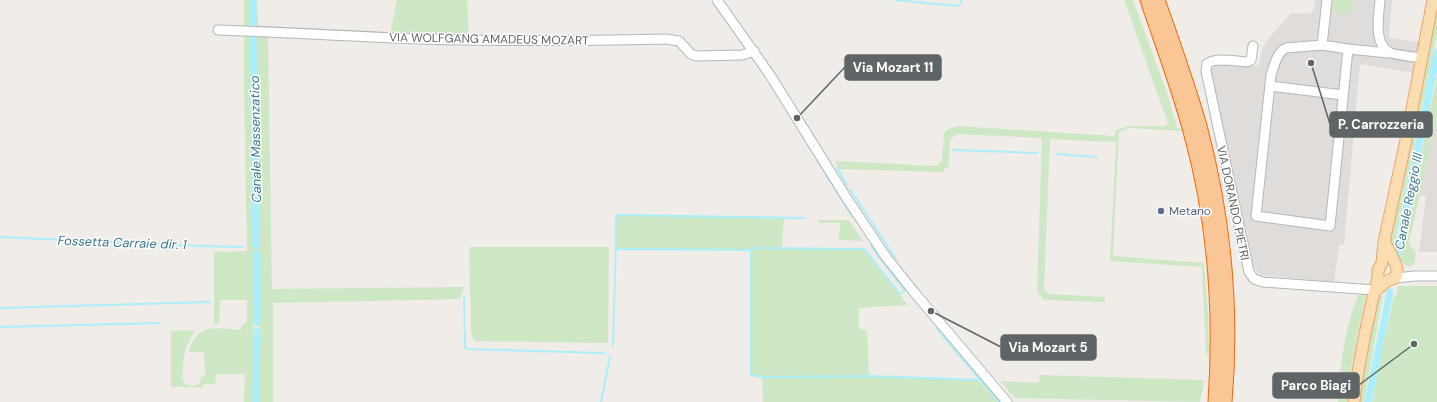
<svg xmlns="http://www.w3.org/2000/svg" width="1437" height="402" font-family="'DM Sans',sans-serif">
<style>
.industrial{fill:#dfdcda}
.green{fill:#cee7c5}
.lines{fill:none;stroke-linecap:round;stroke-linejoin:round}
.stream{stroke:#aceffc;stroke-width:2}
.canal{stroke:#aceffc;stroke-width:7}
.minor-casing{stroke:#b3b7b9;stroke-width:11}
.major-casing{stroke:#eda264;stroke-width:13}
.highway-casing{stroke:#f06a08;stroke-width:15}
.minor{stroke:#fff;stroke-width:9}
.major{stroke:#fcdcb1;stroke-width:11}
.highway{stroke:#fac696;stroke-width:13}
.service-dot{fill:#5c6f8a;stroke:#fff;stroke-width:1.5}
.labels{text-anchor:middle;stroke-width:3;stroke-linejoin:round;paint-order:stroke}
.street-label{font-size:12px;fill:#5f6567;stroke:#fff}
.service-label{font-size:12px;fill:#4e5e75;stroke:#fff;text-anchor:start}
.water-label{font-size:13px;font-style:italic;fill:#3b788c;stroke:#fff}
.leader{fill:none;stroke:#5f6567;stroke-width:1.5}
.callout-dot{fill:#5f6567;stroke:#fff;stroke-width:1.5}
.callout{fill:#5f6567;stroke:#5f6567;stroke-width:1.5}
.callout-label{font-size:13px;text-anchor:middle;font-weight:bold;fill:#fff}
</style>
<rect width="100%" height="100%" fill="#f0ece8"/>
<path class="industrial" d="M1315 0H1392L1389 38 1419 42 1414 73 1360 64 1344 245H1339L1334 282 1260 275 1251 262 1213 86 1210 66 1216 63 1258 66 1264 44 1291 13 1310 14 1314 9Z
M1437 118V252H1419L1426 196 1419 195Z"/>
<path class="green" d="M244 0H257L258 26 390 34 397 0H467L469 36 650 37V44L268 35 272 289 464 287 460 299 273 303V402H259L260 259 258 255 256 256 254 260 253 402H244L245 374H216L215 384H203V387H171V331L195 330C187 345 183 352 183 370 183 375 181 380 186 384L193 386 200 383 201 377 205 376 204 352H189C190 347 191 344 194 340 203 323 224 329 241 330L242 325 247 321V300H220L219 324H214V252L247 251 244 87Z
M1124 0H1133L1167 93 1177 128H1181L1182 131 1128 128 1119 132 1113 256 1204 263 1208 314 1209 354H1206L1202 267 1110 261 1116 142 1050 139 1044 289 1049 294 1105 297V302L1044 300 1037 292 1042 138 957 134 950 140 949 166 941 172 839 169 835 161 937 166 942 160 944 133 949 129 957 126 1114 136 1116 130 1129 126H1165L1168 123Z
M1334 0H1353V4L1351 5 1352 14 1332 12Z
M1437 0V33L1395 243 1391 248 1388 242Z
M1437 75V118L1409 243 1416 253 1414 265 1409 267 1401 262 1399 257 1402 253Z
M617 215 784 218 782 248 864 249 908 305 859 308V328L867 331 869 376 978 380 998 402H763L762 377 751 375V251L616 249V218Z
M819 220H849L863 241 839 240 840 223H819Z
M469 247H609L608 343 474 341 471 331Z
M1398 286H1437V402H1372L1379 362 1394 296 1396 295Z
M1366 293 1350 374 1347 402H1338C1340 367 1344 329 1358 296L1362 294Z
M1383 295 1364 402H1358L1376 299Z
M1040 375 1204 380 1200 402 1015 398 1000 381 1039 383Z"/>
<g class="lines">
<path class="stream" d="M895 0 957 6 960 4 961 0
M953 150 1037 153
M1057 154 1097 157
M817 160 852 216
M837 168 847 185
M850 189 896 259
M0 237 200 246 243 247
M616 244V218L617 215 805 218
M616 249 751 250 754 248 864 249 900 294 905 291 871 246
M751 250V375L762 377 869 376 980 380
M464 297 465 344V347L467 349 604 353
M0 308 210 302
M0 327 160 323
M937 329 999 402
M613 346 616 246
M601 402 610 356"/>
<path class="canal" d="M253 0V29
M253 33 256 246
M1397 256 1437 52
M257 323V254
M256 402 257 332
M1368 402 1390 292"/>
<defs>
<path id="minor" d="M717 0 770 75 846 197 886 257 914 292 1007 402
M1380 0C1379 15 1373 43 1389 52 1393 55 1415 57 1422 58
M218 30C276 32 335 35 393 38 484 42 575 41 666 39L679 41 691 54 696 56 742 55 754 51
M1322 45 1348 49 1330 226 1256 216 1271 75C1274 66 1277 52 1286 48Z
M1322 45 1327 0
M1253 46 1251 60 1247 62C1238 61 1213 57 1207 64 1207 66 1206 69 1206 71L1249 272 1254 279 1263 282 1374 290
M1348 49 1389 53
M1270 86 1343 95
M1395 278 1415 276H1437"/>
<path id="major" d="M1374 292 1387 281 1395 278C1402 269 1389 252 1385 243
M1354 402C1357 370 1364 338 1371 306 1373 294 1379 282 1378 270L1382 263 1384 242 1406 140 1433 0"/>
<path id="highway" d="M1147 0C1162 45 1179 89 1191 135 1215 222 1221 313 1215 402
M1158 0C1173 42 1188 84 1200 126 1224 216 1233 309 1225 402"/>
</defs>
<use href="#minor" class="minor-casing"/>
<use href="#major" class="major-casing"/>
<use href="#highway" class="highway-casing"/>
<use href="#minor" class="minor"/>
<use href="#major" class="major"/>
<use href="#highway" class="highway"/>
</g>
<circle class="service-dot" cx="1161" cy="211" r="4"/>
<g class="labels">
<g class="street-label">
<text transform="translate(489 39) rotate(1)" y="4">VIA WOLFGANG AMADEUS MOZART</text>
<text transform="translate(1233 203) rotate(78)" y="4">VIA DORANDO PIETRI</text>
</g>
<g class="service-label">
<text x="1169" y="215">Metano</text>
</g>
<g class="water-label">
<text transform="translate(255 139) rotate(-91)" y="5">Canale Massenzatico</text>
<text transform="translate(1408 201) rotate(-79)" y="5">Canale Reggio III</text>
<text transform="translate(122 242) rotate(2)" y="5">Fossetta Carraie dir. 1</text>
</g>
</g>
<path class="leader" d="M797 118L845 67M1311 63L1330 124M931 311L1001 347M1414 344L1359 385"/>
<g class="callout-dot">
<circle cx="797" cy="118" r="4"/>
<circle cx="1311" cy="63" r="4"/>
<circle cx="931" cy="311" r="4"/>
<circle cx="1414" cy="344" r="4"/>
</g>
<g class="callout">
<rect x="845" y="55" width="96" height="25" rx="4"/>
<rect x="1330" y="112" width="102" height="25" rx="4"/>
<rect x="1001" y="335" width="95" height="25" rx="4"/>
<rect x="1273" y="373" width="86" height="25" rx="4"/>
</g>
<g class="callout-label">
<text x="893" y="72">Via Mozart 11</text>
<text x="1381" y="129">P. Carrozzeria</text>
<text x="1048" y="352">Via Mozart 5</text>
<text x="1316" y="390">Parco Biagi</text>
</g>
</svg>
